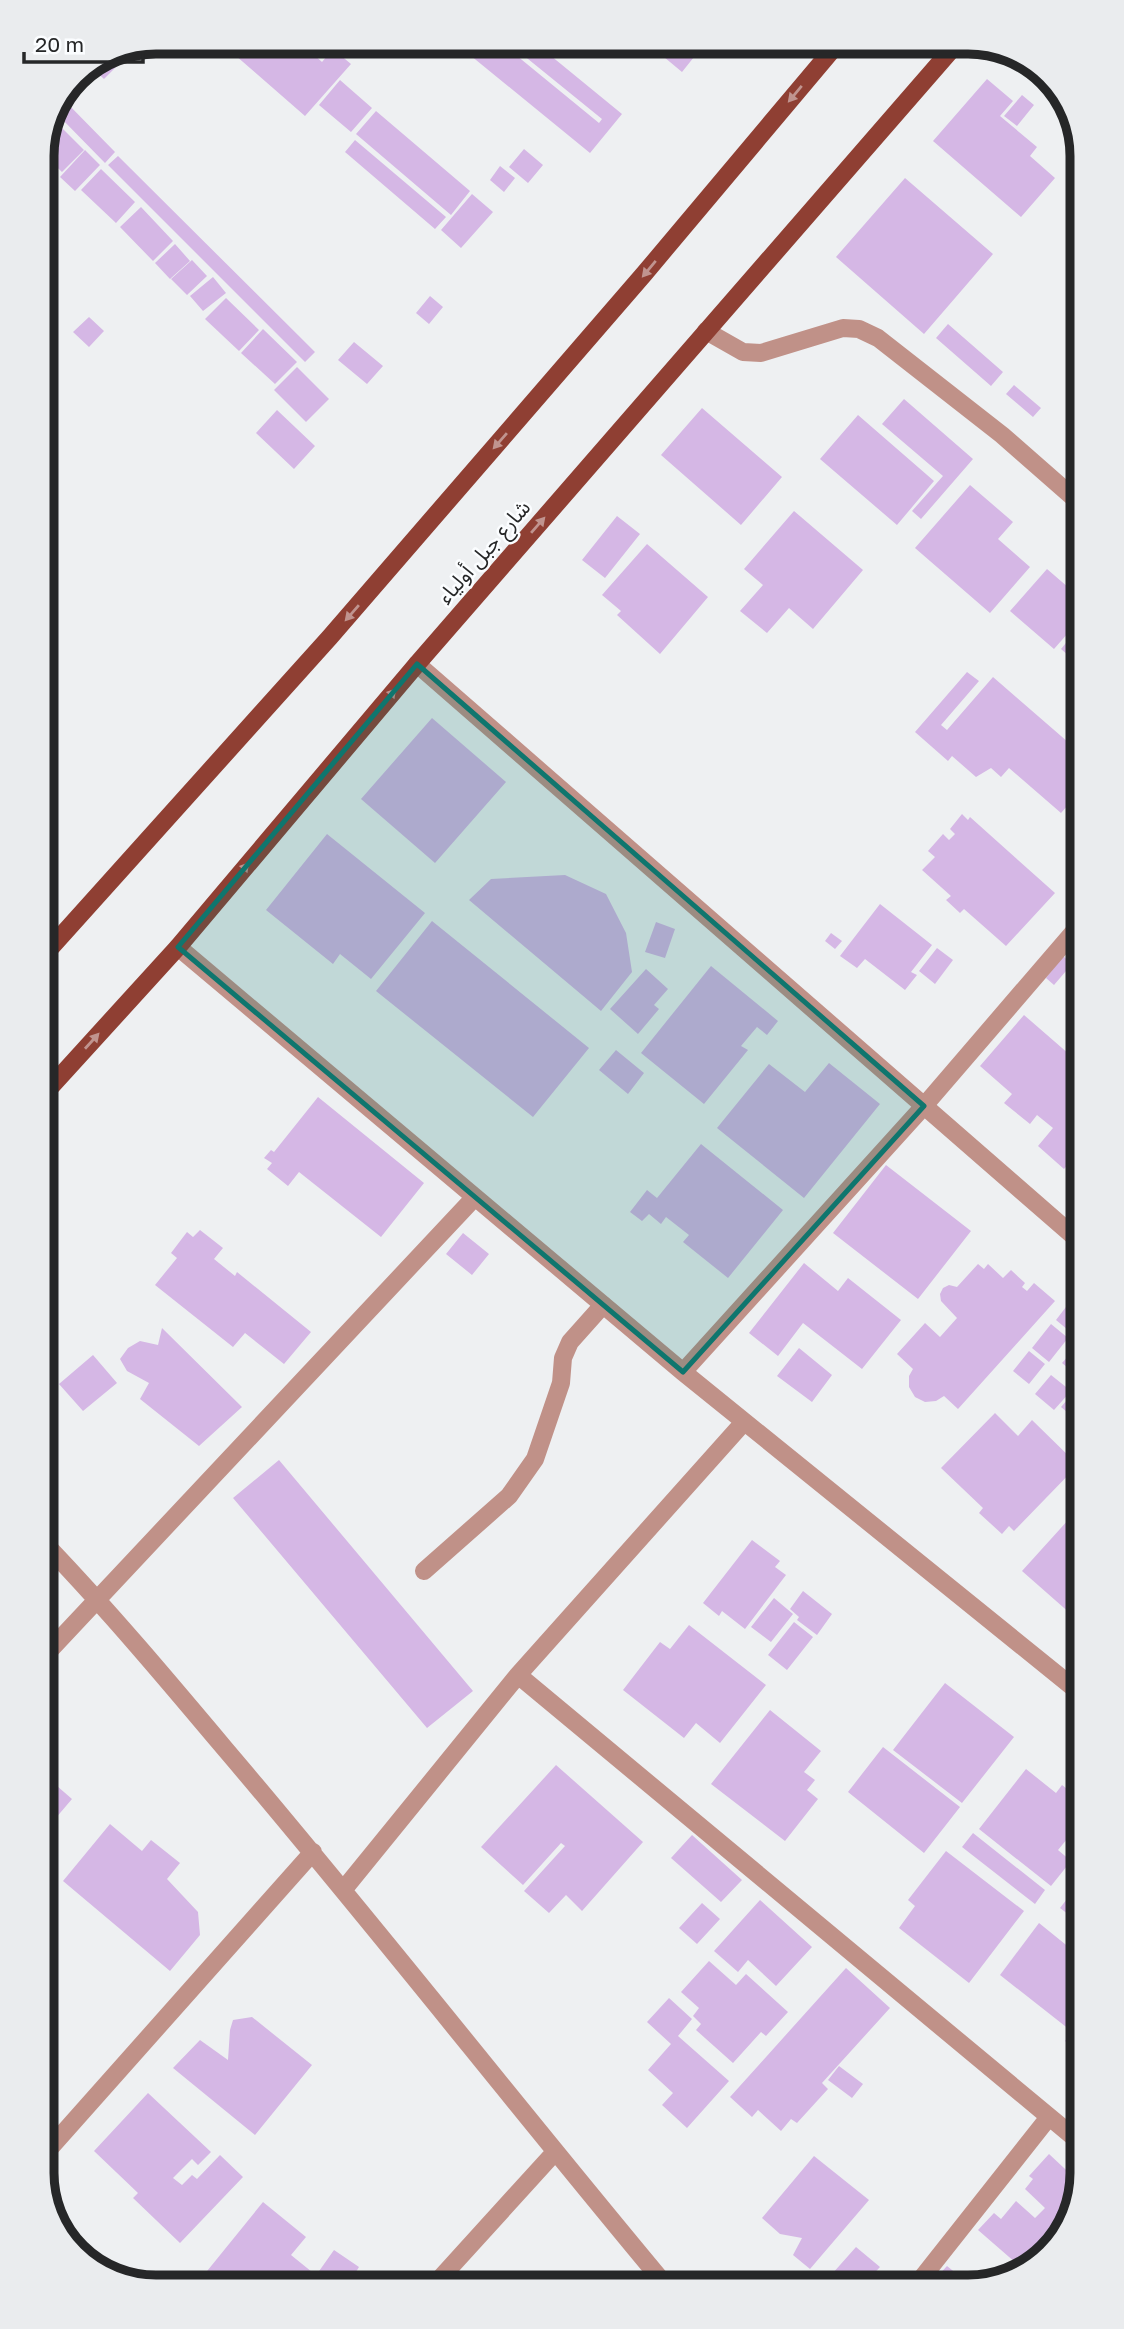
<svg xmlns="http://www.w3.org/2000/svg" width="1124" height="2329" font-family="'Golos Text','Noto Sans Arabic',sans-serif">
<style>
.building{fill:#d5b7e5}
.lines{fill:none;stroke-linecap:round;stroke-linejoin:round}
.service{stroke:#c09188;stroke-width:18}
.minor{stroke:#c09188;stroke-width:18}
.primary{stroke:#8f3f33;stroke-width:18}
.oneway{fill:#c0948f}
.marked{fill:#0f766e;fill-opacity:0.2;stroke:#0f766e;stroke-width:5;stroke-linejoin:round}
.labels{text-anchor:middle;stroke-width:5;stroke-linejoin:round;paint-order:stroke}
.street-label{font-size:21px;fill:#262728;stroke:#fbfdff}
.rim{fill:none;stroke:#262728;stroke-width:9}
</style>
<rect width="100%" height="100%" fill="#eef0f2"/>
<path class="building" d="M220 42H300L322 62 333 49 351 64 305 116Z
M454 42H500L599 123 602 119 507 42H534L622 114 590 153Z
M676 42H706L682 72 664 57Z
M130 53 104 79 92 68H94Z
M987 79 1013 101 1000 116 1037 147 1030 156 1055 178 1021 217 933 141Z
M340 80 372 108 351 132 319 105Z
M1022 95 1034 105 1017 126 1004 116Z
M64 100 115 152 105 163 58 115Z
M376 111 470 191 451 215 356 134Z
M55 121 84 150 62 172 42 153Z
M355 140 446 217 435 229 345 152Z
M524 149 543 165 528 183 509 167Z
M85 150 100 165 75 191 60 177Z
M118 156 315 352 305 362 108 165Z
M500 166 515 178 504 192 490 180Z
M101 169 135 202 116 223 81 190Z
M905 178 993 254 924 334 836 257Z
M472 194 493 212 461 248 441 230Z
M141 207 173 241 153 261 120 227Z
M175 244 190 261 170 279 155 263Z
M192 260 207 276 187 295 171 279Z
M213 277 226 293 203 311 190 296Z
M430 296 443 307 429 324 416 313Z
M226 298 259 330 239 351 205 319Z
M89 317 104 331 89 347 73 332Z
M948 324 1003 372 991 386 936 338Z
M263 329 297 362 275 384 241 353Z
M354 342 383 366 367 384 338 360Z
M297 367 329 399 306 422 274 390Z
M1014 385 1041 408 1033 417 1006 394Z
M904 399 973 459 921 519 912 511 943 476 882 424Z
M702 408 782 477 741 525 661 455Z
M277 410 315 446 294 469 256 433Z
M858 415 934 481 897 525 820 459Z
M970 485 1013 522 998 539 1030 567 990 613 915 548Z
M794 511 863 570 813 629 789 608 767 633 740 611 763 585 744 569Z
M617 516 640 534 605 578 582 560Z
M647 544 708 597 660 654 617 615 621 611 602 595Z
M1047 569 1069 588 1075 581 1076 624 1054 649 1010 611Z
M1070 638 1076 643V662L1061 649Z
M967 672 979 681 941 725 947 730 993 677 1076 749V796L1061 813 1009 768 1001 777 991 768 976 777 952 756 948 761 915 732Z
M432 718 506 782 435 863 361 799Z
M962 814 968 820 970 817 1055 893 1006 946 964 909 960 913 946 900 951 896 922 870 935 857 928 851 943 834 949 840 955 834 950 829Z
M327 834 425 913 371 979 340 954 333 964 266 910Z
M565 875 606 894 626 933 632 972 601 1011 469 900 491 879Z
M880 904 932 945 911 972 917 975 905 990 865 959 857 968 840 956Z
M432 921 589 1048 533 1117 376 991Z
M656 922 675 929 665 958 645 952Z
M831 933 842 941 835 949 825 941Z
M937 948 953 960 935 984 919 971Z
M1063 956 1072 964 1054 985 1046 978Z
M711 966 778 1021 767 1035 757 1027 741 1046 748 1050 704 1104 641 1053Z
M646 969 668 989 654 1005 659 1009 638 1034 610 1009Z
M1024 1015 1077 1061 1078 1153 1064 1169 1038 1146 1053 1128 1037 1115 1030 1124 1004 1103 1012 1094 980 1066Z
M616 1050 644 1073 628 1094 599 1070Z
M829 1063 880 1104 804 1198 717 1128 769 1064 805 1092Z
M318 1097 424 1183 381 1237 299 1172 288 1186 267 1169 272 1163 264 1158 271 1150 274 1152Z
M701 1144 783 1210 728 1278 683 1242 689 1235 666 1217 661 1224 649 1214 642 1221 630 1212 647 1190 657 1198Z
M886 1165 971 1231 918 1299 833 1233Z
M200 1230 223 1248 214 1259 235 1276 237 1272 311 1332 284 1364 245 1333 233 1347 155 1285 177 1258 171 1253 187 1232 193 1237Z
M463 1233 489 1254 472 1275 446 1254Z
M804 1263 838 1291 848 1278 901 1320 862 1369 803 1323 778 1356 749 1333Z
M978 1264 984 1269 988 1264 1003 1278 1011 1270 1025 1283 1022 1287 1027 1291 1034 1283 1055 1301 958 1409 944 1396 936 1401 925 1402 915 1397 909 1387V1376L913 1369 897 1354 925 1323 940 1337 957 1318 941 1301 940 1294 943 1288 949 1285 957 1287Z
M1069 1303 1078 1311 1079 1330 1074 1335 1056 1320Z
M1051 1324 1068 1338 1049 1362 1032 1348Z
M162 1328 242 1407 199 1446 140 1399 149 1383 127 1371 120 1359 128 1348 140 1341 158 1345Z
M1079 1344V1377L1062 1363Z
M799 1348 832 1375 812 1402 777 1376Z
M1029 1351 1045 1364 1029 1384 1013 1371Z
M93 1355 117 1383 83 1411 59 1384Z
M1051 1375 1071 1391 1054 1410 1035 1394Z
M1079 1386V1422L1061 1407Z
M995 1413 1018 1436 1032 1420 1078 1465 1014 1531 1009 1526 1002 1534 979 1513 983 1508 941 1468Z
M279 1460 473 1691 427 1728 233 1498Z
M1079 1508V1564L1080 1622 1022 1571Z
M752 1540 780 1561 775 1567 786 1575 745 1629 722 1611 719 1616 703 1603Z
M803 1591 832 1614 817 1635 797 1620 799 1617 790 1609Z
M774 1598 793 1614 771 1642 751 1627Z
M794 1622 813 1637 787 1670 768 1655Z
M689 1625 766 1685 720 1743 696 1723 684 1738 623 1690 660 1642 670 1649Z
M945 1683 1014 1737 962 1803 893 1750Z
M770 1710 821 1751 804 1772 815 1780 807 1790 818 1799 785 1841 711 1784Z
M883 1747 960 1807 924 1853 848 1792Z
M556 1765 643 1842 582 1911 566 1895 549 1913 524 1891 565 1846 561 1843 523 1885 481 1847Z
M1026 1769 1056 1793 1062 1785 1080 1799 1081 1822 1058 1850 1071 1861 1051 1886 979 1829Z
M49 1779 72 1799 49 1826Z
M110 1824 142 1851 151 1840 180 1863 167 1879 198 1912 200 1935 170 1971 63 1881Z
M973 1833 1045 1890 1035 1904 962 1847Z
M692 1835 742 1880 721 1902 671 1858Z
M946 1851 1024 1911 969 1983 899 1928 915 1906 908 1900Z
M1081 1881V1924L1060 1908Z
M760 1900 812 1947 776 1986 748 1960 738 1972 714 1951Z
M702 1903 720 1919 697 1944 679 1928Z
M1039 1923 1081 1957V2015L1070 2030 1000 1975Z
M709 1961 736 1985 746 1974 788 2012 766 2036 761 2032 733 2063 696 2030 701 2024 693 2016 699 2008 681 1992Z
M846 1968 890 2008 822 2083 828 2089 797 2123 791 2119 781 2131 758 2110 752 2117 730 2097Z
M669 1998 692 2019 678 2036 729 2081 687 2128 662 2105 673 2093 648 2070 671 2044 647 2022Z
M252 2017 312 2065 255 2135 173 2068 200 2040 228 2060 230 2030 233 2020Z
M1081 2021V2040L1082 2054 1065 2041Z
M839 2066 863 2084 852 2098 828 2080Z
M148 2093 211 2152 198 2165 192 2159 173 2178 182 2185 192 2175 197 2179 220 2155 243 2177 180 2243 133 2198 138 2193 94 2151Z
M1049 2154 1079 2182 1063 2237 1023 2269 978 2230 994 2213 1001 2219 1016 2201 1035 2218 1045 2208 1025 2189 1033 2179 1029 2176Z
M814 2156 869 2200 810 2269 793 2255 802 2238 780 2234 762 2218Z
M263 2202 306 2237 291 2255 328 2285 206 2286 199 2281Z
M856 2247 880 2267 868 2280H839L832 2274Z
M334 2250 359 2267 348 2285H334L317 2274Z
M947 2266 963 2279H935Z"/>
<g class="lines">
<path class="service" d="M424 1571 509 1496 535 1459 561 1383 563 1358 570 1342 603 1305"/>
<path class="minor" d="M706 331 743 352 761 353 843 328 859 329 878 338 1002 435 1075 499
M417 664 1078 1240
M178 947 683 1372 1080 1693
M683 1372 924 1106 1077 928
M48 1547C110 1612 168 1681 226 1750 375 1925 516 2106 663 2282
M48 1652 475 1197
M518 1675 1082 2144
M344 1889 518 1675 744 1422
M50 2148 313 1852
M921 2279 1049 2117
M435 2284 555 2152"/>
<path class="primary" d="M45 954 330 637 644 274 839 42
M46 1092 178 947 417 664 958 42"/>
</g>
<defs><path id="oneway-solid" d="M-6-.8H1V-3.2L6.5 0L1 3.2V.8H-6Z" transform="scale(1.75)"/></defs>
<g class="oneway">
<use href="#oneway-solid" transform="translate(795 94) rotate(130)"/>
<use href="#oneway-solid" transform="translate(649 269) rotate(130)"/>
<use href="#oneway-solid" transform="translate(500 441) rotate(131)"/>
<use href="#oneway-solid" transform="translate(538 525) rotate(-49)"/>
<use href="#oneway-solid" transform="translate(352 613) rotate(131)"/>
<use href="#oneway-solid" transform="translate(389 697) rotate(-50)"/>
<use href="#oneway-solid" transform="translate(242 871) rotate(-50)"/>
<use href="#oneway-solid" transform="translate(92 1041) rotate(-48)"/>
</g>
<path class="marked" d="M417 664 924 1106 683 1372 178 947Z"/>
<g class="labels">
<g class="street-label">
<text transform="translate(484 552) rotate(-49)" y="7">شارع جبل أولياء</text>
</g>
</g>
<path d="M0 0H1124V2329H0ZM156 54H968A102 102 0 0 1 1070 156V2173A102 102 0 0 1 968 2275H156A102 102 0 0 1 54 2173V156A102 102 0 0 1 156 54Z" fill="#eaecee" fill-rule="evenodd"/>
<path class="rim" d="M156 54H968A102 102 0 0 1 1070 156V2173A102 102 0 0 1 968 2275H156A102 102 0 0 1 54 2173V156A102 102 0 0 1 156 54Z"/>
<path d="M24 52v10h119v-10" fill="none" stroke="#262728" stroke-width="3.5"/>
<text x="35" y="52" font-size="21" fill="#262728" stroke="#fbfdff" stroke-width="5" paint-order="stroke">20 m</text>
</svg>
